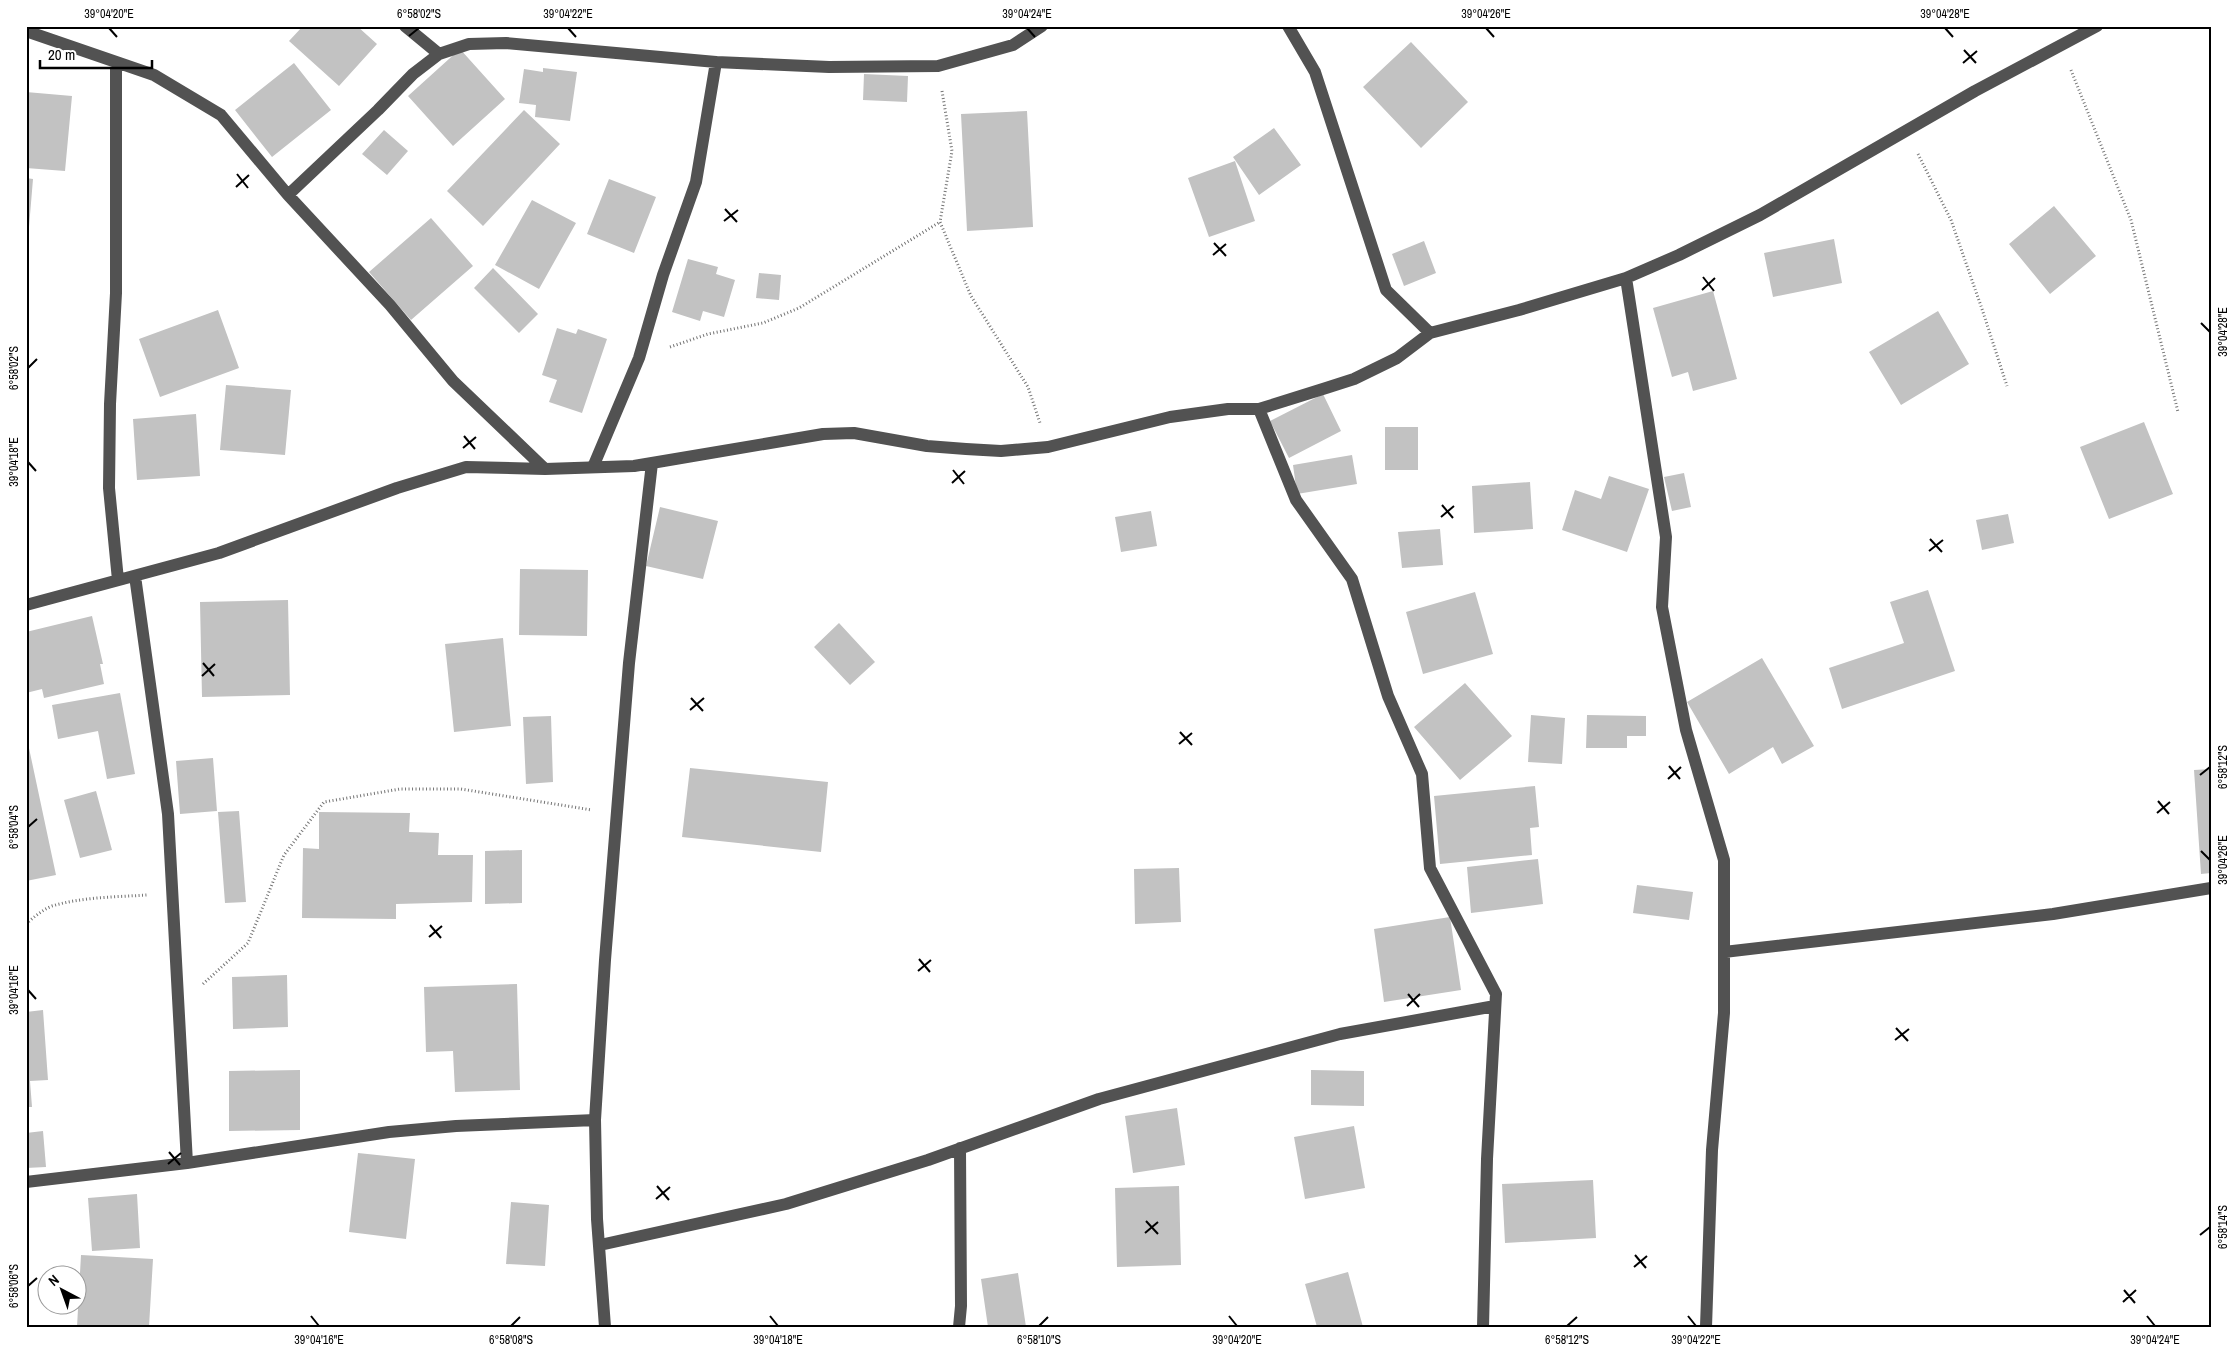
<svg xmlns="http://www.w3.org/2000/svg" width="2237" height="1353" font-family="'Archivo Narrow',sans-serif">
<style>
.building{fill:#c2c2c2}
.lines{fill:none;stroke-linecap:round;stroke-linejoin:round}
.path{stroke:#747474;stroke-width:3;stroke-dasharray:1 2.5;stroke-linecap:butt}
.minor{stroke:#525252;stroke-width:12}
.ticks{fill:none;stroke:#000;stroke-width:2}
.neatline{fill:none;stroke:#000;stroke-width:2}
.ticks-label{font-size:12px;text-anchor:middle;fill:#000}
</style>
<rect width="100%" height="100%" fill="#fff"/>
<path class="building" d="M303 26H357L377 44 339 86 289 41Z
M1411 42 1468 102 1421 148 1363 87Z
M460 49 505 99 453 146 408 96Z
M294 63 331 110 272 157 235 110Z
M543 68 577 72 570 121 535 117 536 105 519 103 524 69 543 72Z
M864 74 908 76 907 102 863 100Z
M26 92 72 96 65 171 26 168Z
M524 110 560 144 483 226 447 191Z
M1027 111 1033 227 967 231 961 114Z
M1274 128 1301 165 1259 195 1233 157Z
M384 130 408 151 387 175 362 154Z
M1235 161 1255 221 1209 237 1188 178Z
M26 178 33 179 28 239H26Z
M609 179 656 197 634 253 587 234Z
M532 200 576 223 539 289 495 265Z
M2054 206 2096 256 2050 294 2009 244Z
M431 218 473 266 411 320 369 272Z
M1834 239 1842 283 1773 297 1764 253Z
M1424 241 1436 273 1404 286 1392 254Z
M688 259 718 267 716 274 735 280 724 317 703 311 700 321 672 312Z
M493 268 538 314 519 333 474 288Z
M759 273 781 275 779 300 756 298Z
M1713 291 1737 379 1693 391 1688 372 1672 377 1653 308Z
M218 310 239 368 160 397 139 339Z
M1938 311 1969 364 1901 405 1869 352Z
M557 328 576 334 578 329 607 339 582 413 549 402 557 380 542 375Z
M226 385 291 390 285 455 220 450Z
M1323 394 1341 431 1289 458 1270 421Z
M196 414 200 476 137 480 133 419Z
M2144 422 2173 494 2109 519 2080 447Z
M1385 427H1418V470H1385Z
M1352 455 1357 484 1297 494 1293 465Z
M1684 473 1691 507 1672 511 1664 477Z
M1609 476 1649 489 1627 552 1562 530 1575 490 1601 499Z
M1530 482 1533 529 1474 533 1472 486Z
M660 507 718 521 703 579 646 566Z
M1151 511 1157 546 1121 552 1115 517Z
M2008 514 2014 543 1982 550 1976 520Z
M1440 529 1443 565 1402 568 1398 532Z
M520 569 588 570 587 636 519 635Z
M1928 590 1955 671 1842 709 1829 668 1904 643 1890 602Z
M1475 592 1493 654 1423 674 1406 612Z
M288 600 290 695 202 697 200 602Z
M92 616 103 664H100L104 684 44 698 42 689 26 693V632Z
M839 623 875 662 850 685 814 647Z
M503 638 511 726 454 732 445 644Z
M1762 658 1814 746 1782 764 1773 747 1729 774 1687 702Z
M1465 683 1512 736 1460 780 1414 727Z
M120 693 135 774 107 779 98 731 58 739 52 705Z
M1531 715 1565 718 1562 764 1528 762Z
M1587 715 1646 716V736H1627V748H1586Z
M551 716 553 782 526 784 523 717Z
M26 734 56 875 26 881Z
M213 758 217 811 180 814 176 761Z
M690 768 828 782 821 852 682 837Z
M2211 769V873L2201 874 2194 770Z
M1535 786 1539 827 1530 828 1532 855 1440 864 1434 796Z
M96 791 112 850 80 858 64 800Z
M239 811 246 902 225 903 218 812Z
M319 812 410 813 409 832 439 833 438 855H473L472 902 396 904V919L302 918 303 848 319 849Z
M522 850V903L485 904V851Z
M1538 859 1543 904 1471 913 1467 867Z
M1179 868 1181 922 1135 924 1134 869Z
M1637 885 1693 892 1689 920 1633 913Z
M1450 917 1461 990 1384 1002 1374 929Z
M287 975 288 1027 233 1029 232 977Z
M517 984 520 1090 455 1092 453 1051 426 1052 424 987Z
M43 1010 48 1080 30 1081 32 1107H26V1012Z
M300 1070V1130L229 1131V1071Z
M1311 1070 1364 1071V1106L1311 1105Z
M1177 1108 1185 1165 1133 1173 1125 1116Z
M1354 1126 1365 1188 1305 1199 1294 1137Z
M43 1131 46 1167 26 1168V1133Z
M358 1153 415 1159 406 1239 349 1232Z
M1593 1180 1596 1238 1505 1243 1502 1184Z
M1179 1186 1181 1265 1117 1267 1115 1188Z
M137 1194 140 1248 92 1251 88 1198Z
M511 1202 549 1205 545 1266 506 1264Z
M81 1255 153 1259 149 1327H77Z
M1348 1272 1363 1327H1317L1305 1284Z
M1018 1273 1026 1327H988L981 1279Z"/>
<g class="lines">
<path class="path" d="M2071 70 2131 220 2178 412
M942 91 952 151 940 222 971 296 1028 387 1040 423
M1918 154 1951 220 1982 309 2007 386
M670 347 708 334 763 323 799 308 940 222
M26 924C34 917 42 910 52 906 82 897 116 897 147 895
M203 984 248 943 284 855 324 802 400 789H461L592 810"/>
<path class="minor" d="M405 26 439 54
M1288 26 1315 72 1386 290 1430 333
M26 31 154 75 221 115 288 195 390 305 453 381 545 469
M116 62V293L110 404 109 488 118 580
M288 195 378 110 413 74 439 54 469 44 506 43 716 62 829 67 938 66 1013 45 1042 26
M1626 278 1666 537 1662 607 1686 730 1724 860V1013L1712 1150 1706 1327
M1259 409 1296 500 1352 579 1388 696 1422 774 1430 868 1496 994 1487 1159 1483 1327
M593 467 639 358 663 275 696 182 716 62
M135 576 168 814 187 1163
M26 605 219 553 397 488 466 467 545 469 634 466 823 434 854 433 927 446 966 449 1001 451 1048 447 1170 417 1228 409H1259L1326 388 1354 379 1397 358 1430 333 1519 310 1626 278 1679 255 1760 215 1975 91 2097 26
M1724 952 2053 914 2211 888
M26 1182 187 1163 389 1132 456 1126 595 1120
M600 1245 786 1204 928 1160 1099 1099 1340 1034 1495 1006
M605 1327 597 1219 595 1120 605 960 629 663 652 463
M959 1327 961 1306 960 1148"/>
</g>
<path class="ticks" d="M109 28 117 37M568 28 576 37M1027 28 1035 37M1486 28 1494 37M1945 28 1953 37M409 36 419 28M1964 50 1976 63M1963 63 1977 51M237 174 248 188M236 187 249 175M725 209 737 222M724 221 738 210M1214 243 1226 256M1213 255 1226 244M1703 277 1714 291M1702 290 1715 278M2201 323 2210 332M28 368 37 359M464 436 475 449M463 448 476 437M28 462 36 471M953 470 964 484M952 483 965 471M1442 505 1453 518M1441 517 1454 506M1930 539 1942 552M1929 551 1943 540M203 663 214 676M202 676 215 664M691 698 703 711M690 710 704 698M1180 732 1192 745M1179 744 1192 733M1669 766 1680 779M2200 775 2210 767M1668 779 1681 767M2158 801 2169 814M2157 813 2170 802M28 827 37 819M2201 851 2210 860M430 925 441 938M429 937 442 926M919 959 930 972M918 971 931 960M28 990 36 999M1408 994 1419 1007M1407 1006 1420 994M1896 1028 1908 1041M1895 1040 1909 1029M169 1152 180 1165M168 1164 181 1153M657 1186 669 1200M656 1199 670 1187M1146 1221 1158 1234M1145 1233 1158 1222M2200 1235 2210 1227M1635 1255 1646 1268M1634 1267 1647 1256M28 1286 37 1278M2124 1290 2135 1303M2123 1302 2136 1290M311 1316 319 1326M770 1316 778 1326M1229 1316 1237 1326M1688 1316 1696 1326M2147 1316 2155 1326M511 1326 520 1317M1039 1326 1048 1317M1567 1326 1577 1317"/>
<rect width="2237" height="1353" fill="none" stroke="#ffffff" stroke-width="55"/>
<g transform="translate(62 1290) rotate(319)"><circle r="24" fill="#ffffff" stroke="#999999"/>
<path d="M0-4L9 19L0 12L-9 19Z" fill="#000000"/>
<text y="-8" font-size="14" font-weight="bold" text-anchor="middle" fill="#000000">N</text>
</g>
<path d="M40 60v8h112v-8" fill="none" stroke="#000000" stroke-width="2.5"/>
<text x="48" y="60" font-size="15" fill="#000000" stroke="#ffffff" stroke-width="4" paint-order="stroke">20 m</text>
<rect x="28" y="28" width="2182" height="1298" class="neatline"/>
<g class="ticks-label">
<text x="109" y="18">39°04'20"E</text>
<text x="419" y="18">6°58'02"S</text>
<text x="568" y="18">39°04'22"E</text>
<text x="1027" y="18">39°04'24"E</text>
<text x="1486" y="18">39°04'26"E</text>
<text x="1945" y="18">39°04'28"E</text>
<text transform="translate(2223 332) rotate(-90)" y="4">39°04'28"E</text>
<text transform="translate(14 368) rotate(-90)" y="4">6°58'02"S</text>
<text transform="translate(14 462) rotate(-90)" y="4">39°04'18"E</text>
<text transform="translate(2223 767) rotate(-90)" y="4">6°58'12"S</text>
<text transform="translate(14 827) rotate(-90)" y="4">6°58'04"S</text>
<text transform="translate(2223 860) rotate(-90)" y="4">39°04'26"E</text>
<text transform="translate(14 990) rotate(-90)" y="4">39°04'16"E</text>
<text transform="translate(2223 1227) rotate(-90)" y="4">6°58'14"S</text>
<text transform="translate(14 1286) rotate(-90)" y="4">6°58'06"S</text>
<text x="319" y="1344">39°04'16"E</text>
<text x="511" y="1344">6°58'08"S</text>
<text x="778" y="1344">39°04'18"E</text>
<text x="1039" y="1344">6°58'10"S</text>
<text x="1237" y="1344">39°04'20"E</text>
<text x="1567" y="1344">6°58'12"S</text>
<text x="1696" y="1344">39°04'22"E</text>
<text x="2155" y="1344">39°04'24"E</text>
</g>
</svg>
